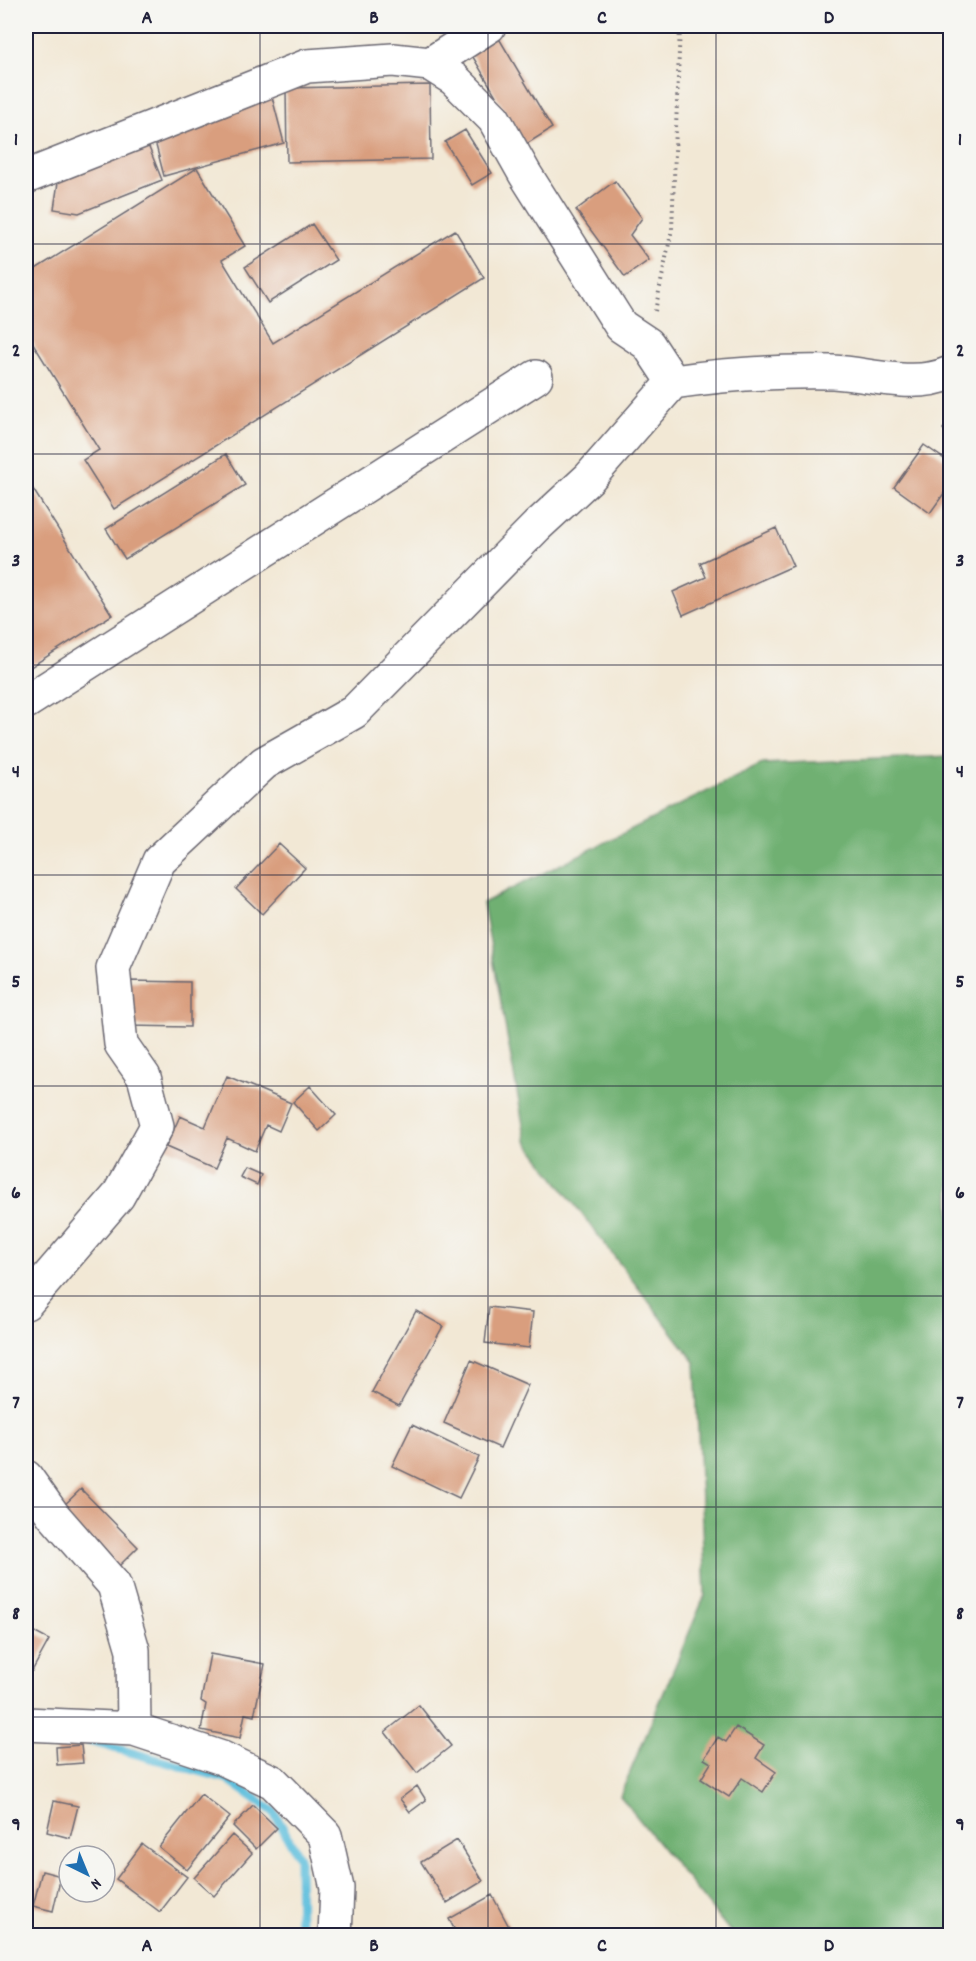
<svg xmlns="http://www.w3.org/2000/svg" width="976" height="1961" font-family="Dekko,sans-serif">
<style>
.forest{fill:#6fb072;stroke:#486956;stroke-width:1.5}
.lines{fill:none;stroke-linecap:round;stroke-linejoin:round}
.stream{stroke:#5ebfdd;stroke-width:9}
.building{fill:#d99e7e}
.minor-casing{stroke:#6b6771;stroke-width:36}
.path{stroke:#6b6771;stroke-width:4;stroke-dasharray:1.5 4.5;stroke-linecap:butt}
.minor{stroke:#fff;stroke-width:33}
.grid{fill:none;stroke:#22223b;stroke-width:1.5;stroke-opacity:0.55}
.neatline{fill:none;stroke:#22223b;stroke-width:2}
.grid-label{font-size:20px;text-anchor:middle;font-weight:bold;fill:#22223b}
</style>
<rect width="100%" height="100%" fill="#f6f6f2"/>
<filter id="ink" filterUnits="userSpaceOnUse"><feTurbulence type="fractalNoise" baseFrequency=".0167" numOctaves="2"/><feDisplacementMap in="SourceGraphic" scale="12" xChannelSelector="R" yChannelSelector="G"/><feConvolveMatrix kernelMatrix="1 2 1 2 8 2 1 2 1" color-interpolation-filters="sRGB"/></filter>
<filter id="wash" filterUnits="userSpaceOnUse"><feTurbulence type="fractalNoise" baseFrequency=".008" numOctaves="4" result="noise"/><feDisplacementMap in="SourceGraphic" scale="24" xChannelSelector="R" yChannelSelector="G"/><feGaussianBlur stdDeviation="1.35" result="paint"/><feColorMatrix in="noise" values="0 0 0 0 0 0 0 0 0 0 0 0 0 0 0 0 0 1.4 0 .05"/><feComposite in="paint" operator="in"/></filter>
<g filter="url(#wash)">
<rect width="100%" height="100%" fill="#f2e8d5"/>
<path class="forest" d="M950 756V1935H733L620 1796 705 1595 695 1362 526 1141 483 903 762 764Z"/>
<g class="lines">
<path class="stream" d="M89 1741 228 1779 273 1811 299 1857 300 1936"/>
</g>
<g id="blocks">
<path class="building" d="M497 35 552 128 525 145 470 52Z
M430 85 431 159 287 162 286 88Z
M272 97 284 143 164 176 152 130Z
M465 130 492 173 472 185 445 142Z
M144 135 162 180 79 213 54 209 60 169Z
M197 168 245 246 222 260 273 343 455 230 484 278 114 509 83 460 99 450 26 332V275Z
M615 181 642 218 630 235 649 260 625 277 576 210Z
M312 224 336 260 268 303 245 267Z
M950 421V437L943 429Z
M924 445 950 463V485L930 513 894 487Z
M226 454 245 485 125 559 106 529Z
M26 478 112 615 26 670Z
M776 528 793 566 683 615 673 592 706 577 700 563Z
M279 844 305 868 262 914 236 889Z
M127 981 190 982V1027L127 1026Z
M227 1076 291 1103 279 1131 266 1125 255 1151 227 1138 214 1168 166 1147 180 1116 205 1127Z
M310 1086 336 1115 319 1131 293 1102Z
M245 1168 261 1175 257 1185 240 1177Z
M489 1307 533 1312 529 1348 485 1343Z
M416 1311 443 1326 399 1406 372 1392Z
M471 1360 528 1385 500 1448 444 1423Z
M412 1425 479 1457 459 1498 392 1466Z
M81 1489 138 1547 115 1570 58 1511Z
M26 1628 49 1640 32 1671 26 1668Z
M210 1654 265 1664 254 1716 245 1714 240 1738 201 1730 206 1704 201 1701Z
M419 1705 451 1746 417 1773 385 1732Z
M736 1727 764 1745 756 1758 776 1772 763 1792 742 1778 729 1797 701 1779 711 1763 704 1759 718 1737 726 1742Z
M81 1745 83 1763 57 1765 56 1747Z
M417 1786 426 1800 410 1812 400 1799Z
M201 1794 230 1817 187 1870 159 1847Z
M54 1801 78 1806 70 1838 47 1832Z
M253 1805 277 1828 256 1849 233 1826Z
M232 1835 252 1853 214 1896 194 1878Z
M457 1840 483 1881 447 1903 421 1862Z
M142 1844 187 1877 160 1912 116 1879Z
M42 1871 61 1876 53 1911 33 1906Z
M492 1895 514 1936H458L449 1919Z"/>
</g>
</g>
<g filter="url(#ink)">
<use href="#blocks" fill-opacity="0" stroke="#6b6771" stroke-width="1.5"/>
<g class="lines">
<defs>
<path id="minor" d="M430 64 489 26
M26 177 307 66 393 60 430 64 454 79 494 119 525 174 621 326 648 344 673 382C725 374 780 371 833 372 871 374 914 389 950 373
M26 702 536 377
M26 1303 118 1196 157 1126 144 1077 121 1044 113 968 159 861 264 763 354 712 537 526 589 478 673 382
M26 1477 53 1515 114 1585 133 1650 134 1729
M26 1724 134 1729 222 1758 273 1782 325 1835 337 1888 335 1936"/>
</defs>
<use href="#minor" class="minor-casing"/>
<path class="path" d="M655 311 672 229 680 26"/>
<use href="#minor" class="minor"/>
</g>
</g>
<path class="grid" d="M260 26V1936M488 26V1936M716 26V1936M26 244H950M26 454H950M26 665H950M26 875H950M26 1086H950M26 1296H950M26 1507H950M26 1717H950"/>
<rect width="976" height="1961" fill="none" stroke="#f6f6f2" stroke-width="66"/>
<g transform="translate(87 1874) rotate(137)"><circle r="28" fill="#f6f6f2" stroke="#a1a1a9" stroke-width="1.5"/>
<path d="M0-4.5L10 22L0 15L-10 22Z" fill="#1f6fb2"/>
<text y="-9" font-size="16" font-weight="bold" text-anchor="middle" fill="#22223b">N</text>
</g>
<rect x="33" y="33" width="910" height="1895" class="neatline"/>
<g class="grid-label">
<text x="147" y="23">A</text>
<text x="374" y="23">B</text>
<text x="602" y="23">C</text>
<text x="829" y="23">D</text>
<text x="16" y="145">1</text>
<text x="960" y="145">1</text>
<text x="16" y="356">2</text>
<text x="960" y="356">2</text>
<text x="16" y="566">3</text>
<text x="960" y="566">3</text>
<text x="16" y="777">4</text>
<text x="960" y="777">4</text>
<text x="16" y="987">5</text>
<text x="960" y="987">5</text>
<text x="16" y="1198">6</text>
<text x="960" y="1198">6</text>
<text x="16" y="1408">7</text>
<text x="960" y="1408">7</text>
<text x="16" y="1619">8</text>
<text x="960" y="1619">8</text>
<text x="16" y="1830">9</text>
<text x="960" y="1830">9</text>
<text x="147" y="1951">A</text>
<text x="374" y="1951">B</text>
<text x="602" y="1951">C</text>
<text x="829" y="1951">D</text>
</g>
</svg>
